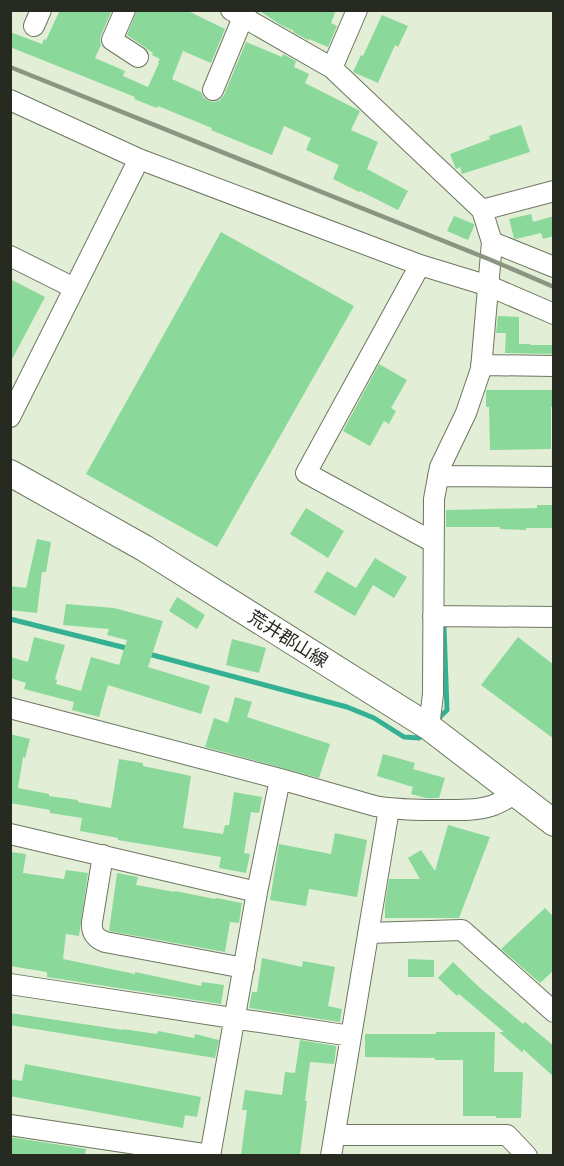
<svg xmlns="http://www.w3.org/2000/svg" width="564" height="1166" font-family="'Exo 2','Noto Sans JP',sans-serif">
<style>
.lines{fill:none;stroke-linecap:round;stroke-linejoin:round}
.stream{stroke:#34b092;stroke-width:5}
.building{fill:#8ad99b}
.minor-casing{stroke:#6d7760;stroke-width:22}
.major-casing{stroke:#6d7760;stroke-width:28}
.minor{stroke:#fff;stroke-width:20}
.major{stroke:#fff;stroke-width:26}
.rail{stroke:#8c9482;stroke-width:4.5}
.labels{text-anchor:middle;stroke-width:6;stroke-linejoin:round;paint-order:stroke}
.street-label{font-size:18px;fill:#262a20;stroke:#fff}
</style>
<rect width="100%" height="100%" fill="#e2eed5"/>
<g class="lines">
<path class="stream" d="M10 619 130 649
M145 653 347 707 374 718 404 737 419 738 425 733
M435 722 447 710 444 627 448 619"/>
</g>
<path class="building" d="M60 10H112L101 35 100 40 101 45 95 58 125 71 123 76 148 87 159 63 158 62 160 59 152 55 153 53 127 35 137 10H186L225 29 211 63 183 51 172 79 201 92 204 98 209 101 215 102 220 100 224 95 246 42 282 57 283 54 296 61 294 67 309 74 305 83 360 111 351 130 378 142 367 169 408 191 398 210 360 191 359 192 333 179 339 165 306 150 311 138 284 126 272 155 211 130 212 128 158 106 157 108 134 99 135 97 10 47V32L42 44 44 39 46 40Z
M258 10H336L331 23 337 26 328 47 309 39 308 40 293 32 294 31 281 25Z
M382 15 408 26 398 47 395 45 378 83 353 72 361 55 363 56Z
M521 125 530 152 462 174 460 167 456 169 450 154 490 139 489 136Z
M531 214 533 222 554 216V236L543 239 541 233 516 239 514 238 509 219Z
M454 216 474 224V226L468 240 447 231Z
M221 232 354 306 217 547 86 474Z
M10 279 45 297 10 363Z
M498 316 519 317V344H530V345H554V354L505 353 506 333H496Z
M379 364 407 380 391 408 396 411 389 424 384 421 370 446 343 431Z
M486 390H554V407H551V449L490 450 489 407H486Z
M537 505H554V528H526V530L500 529V527H446V510L537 508Z
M306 508 344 531 328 558 290 534Z
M37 539 51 542 46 572H42L37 613 10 610V586L26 588Z
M375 558 407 577 394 598 373 585 355 616 314 592 327 571 356 588Z
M177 597 205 615 197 629 169 611Z
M66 604 114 608 163 621 148 667 210 686 201 714 108 685 99 717 72 710 74 702 24 689 26 683 10 678V657L28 662 34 637 65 645 55 679 57 680 56 684 81 691 91 657 119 665 127 640 107 635 109 629 63 625Z
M518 637 554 665V739L481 685Z
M232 639 266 648 259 673 226 665Z
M235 697 252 702 247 717 330 744 319 778 205 747 214 718 228 723Z
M10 734 30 739 25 758 23 757 18 788 49 794V796L78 800V802L111 808 119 759 143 763V766L191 776 183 828 223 834 225 825H229L234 792 262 797 259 813 251 812 244 853 250 854 246 873 219 868 221 857 118 840V838L80 831 82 818 50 813V810L10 803Z
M383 754 415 763 413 769 445 778 439 798H426L411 794 413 787 377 776Z
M448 825 490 837 459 918H385V905L389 879H420L408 858 421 850 435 871Z
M335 833 367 840 357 897 309 889 306 906 270 900 279 844 331 854Z
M10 852 26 854 23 873 64 879 66 870 88 873 79 936 66 934 63 959 135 974V972L201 986 202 982 224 985 221 1004 47 977V972L10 966Z
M117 873 138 877 136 885 175 892V891L215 899 216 898 242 903 239 923 230 922 225 952 109 931Z
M545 908 554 917V970L540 983 501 949Z
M262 958 302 967 303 961 335 967 328 1006 342 1009 340 1022 249 1008 252 992H257Z
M408 959 434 960V977H408Z
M453 962 480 988 523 1024 525 1022 554 1046V1077L523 1049V1053L499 1032H504L459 994 457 996 438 978Z
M10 1013 123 1030V1029L157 1034 158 1031 194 1038 195 1034 219 1040 215 1058 10 1025Z
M436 1032H495L494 1072H523L521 1118H496V1116H463V1060H435V1058L365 1057V1034H436Z
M300 1040 336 1046V1049L334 1064 310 1062 305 1101H307L300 1155H241L247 1110H242L245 1090 282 1095 285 1072 295 1073Z
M25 1064 201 1097 197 1117 185 1115 183 1128 10 1096V1079L22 1081Z
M10 1137 86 1149 85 1155H10Z"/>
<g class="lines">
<defs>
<path id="minor" d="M125 10 112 40 138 57
M231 10 332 68 482 210
M34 26 41 10
M332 68 357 10
M213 90 246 10
M10 100 139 159 420 265 489 286 554 314
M492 242 554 267
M10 256 74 288
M420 265 306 473 433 542
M481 365 554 366
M10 417 139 159
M438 476 554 477
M433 616 554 617
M10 708 280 779 375 806C397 810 418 810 440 810 457 810 475 811 491 806 500 803 508 798 516 793
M429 727 433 694 434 499 440 467 466 413 481 369 492 242 482 210 554 191
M10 834 257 892
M103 855 92 922C91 933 95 938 105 942L244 968
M368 933 462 930 554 1012
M10 984 351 1036
M10 1125 210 1155
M335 1135H507L527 1156
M210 1156 257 892 280 779
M331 1156 389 809"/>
<path id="major" d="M10 473 144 548 429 727 554 823"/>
</defs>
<use href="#minor" class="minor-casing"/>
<use href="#major" class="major-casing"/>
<use href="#minor" class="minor"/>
<use href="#major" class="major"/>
<path class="rail" d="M10 67 491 260 554 287"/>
</g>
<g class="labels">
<g class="street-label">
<text transform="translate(288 639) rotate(32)" y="6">荒井郡山線</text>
</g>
</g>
<rect width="564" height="1166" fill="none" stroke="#262a20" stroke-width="24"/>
</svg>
